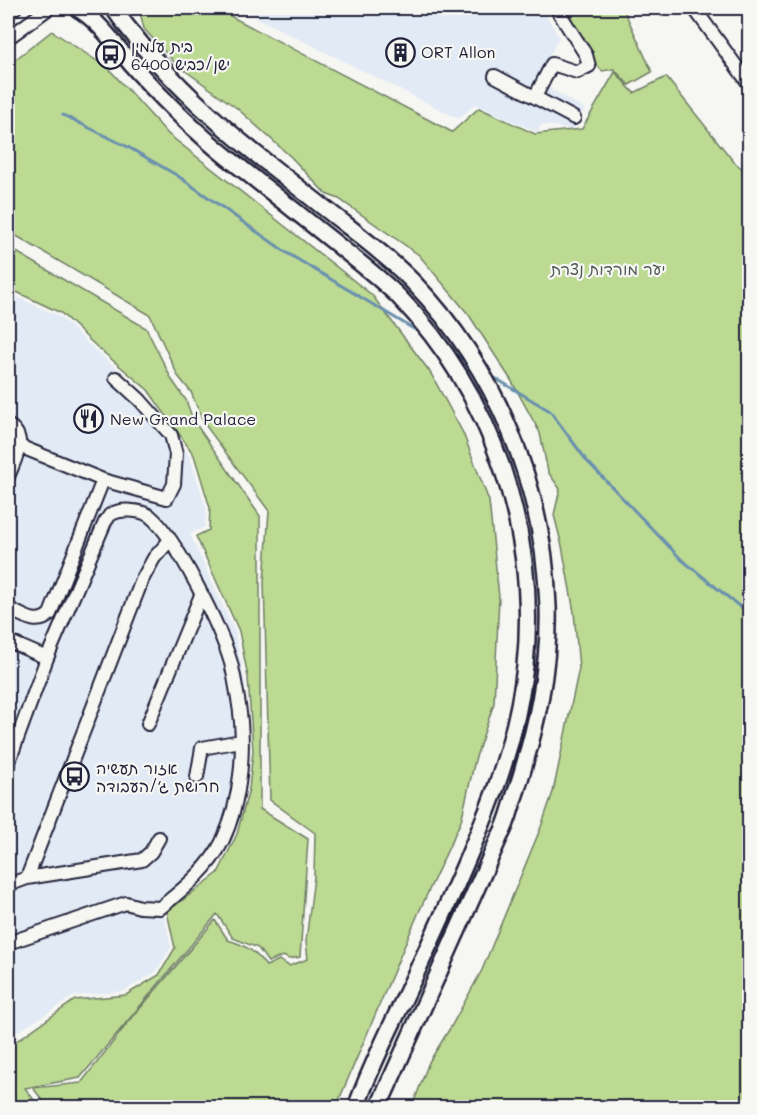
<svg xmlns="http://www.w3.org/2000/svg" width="757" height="1115" font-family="Mali,'Playpen Sans Hebrew',sans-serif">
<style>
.built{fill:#e2eaf5}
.green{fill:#bcda92;stroke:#6f7e66;stroke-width:1.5}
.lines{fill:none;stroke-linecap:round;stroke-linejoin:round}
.stream{stroke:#6a90af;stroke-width:3}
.minor-casing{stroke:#22223b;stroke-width:16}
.major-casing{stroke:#22223b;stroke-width:20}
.minor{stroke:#f6f6f2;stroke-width:12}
.major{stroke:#f6f6f2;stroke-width:15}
.labels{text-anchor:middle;stroke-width:4.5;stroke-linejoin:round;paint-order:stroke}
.poi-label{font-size:16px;fill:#22223b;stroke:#f6f6f2;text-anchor:start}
.park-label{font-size:16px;fill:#505955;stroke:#f6f6f2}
</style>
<rect width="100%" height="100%" fill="#f6f6f2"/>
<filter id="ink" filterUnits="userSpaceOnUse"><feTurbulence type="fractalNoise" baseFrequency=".0167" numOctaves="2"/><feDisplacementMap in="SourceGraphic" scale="12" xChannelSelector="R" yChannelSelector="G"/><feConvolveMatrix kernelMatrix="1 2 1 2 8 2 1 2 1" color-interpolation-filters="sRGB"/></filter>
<g filter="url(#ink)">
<path class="built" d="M237 8H542L559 37 536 81 585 109 573 130 542 124 537 132 475 104 459 119Z
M8 293 59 316 95 350 145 393 190 457 206 508 205 527 190 534 235 632 244 678 249 751 245 788 233 832 214 871 163 911 171 947 156 972 124 991 74 996 8 1038Z"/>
<path class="green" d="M139 8H215L452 132 479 108 535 134 582 129 615 72 634 93 666 77 734 162 749 174V1107H412L429 1062 452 1025 482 970 541 827 553 792 579 668 574 612 562 546 554 515 560 489 548 472 540 433 511 380 469 315 419 255 339 199 326 194 291 157 238 109 176 64 144 29Z
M568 8H623L652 72 629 85 614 69 602 71C584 52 576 32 568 8Z
M52 31 109 69 168 134 372 295 430 372 463 433 489 501 499 597 494 703 475 760 461 821 418 914 336 1107H48L33 1088 81 1083 126 1025 215 920 228 940C247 946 255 951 266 966L279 960 289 966 308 959 306 941 314 877 315 833 270 800 264 582 269 511 203 422 191 392 178 376 150 315 8 231V65Z
M8 247 146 328 172 380 186 400 193 420 260 516V809L308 839 300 957 289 959 283 956 268 962 258 948 233 938 217 914 80 1078 25 1088 40 1108 8 1107V1047L75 1000 126 995 159 975 175 948 167 912 218 873 237 834 249 789 253 751 248 677 239 631 196 536 209 530 210 508 194 455 148 390 97 347 61 313 8 288Z"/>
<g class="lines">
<path class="stream" d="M63 115 128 147 178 176 287 253 422 334
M451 352 466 361
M490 375 550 411 587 461 681 559 750 615"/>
<defs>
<path id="minor" d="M694 8 750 85
M8 13 15 8
M8 38 49 8
M495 76 574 118
M535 97 552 64 577 72 589 66 586 55 556 8
M8 425C29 438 15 458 8 477
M103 480 167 498 174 484 176 454 171 435 140 400 116 378
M8 608C22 615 37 627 50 614L103 480 19 446
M8 641 47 658
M148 724 201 595
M8 764 47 658 105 522C107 520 108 517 110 515 120 508 141 510 150 516 177 538 221 629 231 663 234 675 236 687 238 699 246 744 242 800 222 842 208 870 183 889 160 908L140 907 126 903 8 943
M197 777 202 748 241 741
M27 878 142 860 151 852 159 838
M8 885 27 878 142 580 154 558 170 540"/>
<path id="major" d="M77 8C103 23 119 52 140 74 171 108 204 140 241 168 272 193 303 217 334 242 356 260 379 277 399 297 492 393 539 533 525 666 519 722 501 779 479 831 456 888 430 943 404 999 387 1035 369 1070 356 1108
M114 8C121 21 132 32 141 44 177 86 218 124 261 158 290 181 319 204 349 227 371 245 394 262 414 283 497 369 544 487 548 606 550 669 536 729 517 789 511 805 509 821 500 836L378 1108"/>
</defs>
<use href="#minor" class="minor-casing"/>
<use href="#major" class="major-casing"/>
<use href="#minor" class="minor"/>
<use href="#major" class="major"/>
</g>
</g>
<defs>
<symbol id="building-ring" viewBox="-11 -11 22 22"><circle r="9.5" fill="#f6f6f2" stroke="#22223b" stroke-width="1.5"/><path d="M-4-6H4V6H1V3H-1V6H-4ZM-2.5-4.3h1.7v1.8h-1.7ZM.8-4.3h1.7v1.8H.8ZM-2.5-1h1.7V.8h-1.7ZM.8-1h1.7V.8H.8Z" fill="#22223b"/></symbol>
<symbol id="bus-ring" viewBox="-11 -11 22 22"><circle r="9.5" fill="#f6f6f2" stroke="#22223b" stroke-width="1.5"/><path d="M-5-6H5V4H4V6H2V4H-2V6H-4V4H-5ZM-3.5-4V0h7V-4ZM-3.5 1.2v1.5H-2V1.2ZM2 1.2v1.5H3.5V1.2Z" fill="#22223b"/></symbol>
<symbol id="restaurant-ring" viewBox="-11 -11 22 22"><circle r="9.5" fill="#f6f6f2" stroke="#22223b" stroke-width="1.5"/><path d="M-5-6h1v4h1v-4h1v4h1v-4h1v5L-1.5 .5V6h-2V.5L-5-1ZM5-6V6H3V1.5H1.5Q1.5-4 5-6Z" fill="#22223b"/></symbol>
</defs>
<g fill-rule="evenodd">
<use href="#building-ring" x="384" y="36" width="33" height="33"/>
<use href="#bus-ring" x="94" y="38" width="33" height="33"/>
<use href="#restaurant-ring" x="72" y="402" width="33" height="33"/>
<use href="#bus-ring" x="58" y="760" width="33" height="33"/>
</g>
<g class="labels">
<g class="poi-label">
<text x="131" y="52">בית עלמין<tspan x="131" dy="18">ישן/כביש 6400</tspan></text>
<text x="421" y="58">ORT Allon</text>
<text x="110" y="425">New Grand Palace</text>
<text x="96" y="774">אזור תעשיה<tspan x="96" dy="18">חרושת ג׳/העבודה</tspan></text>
</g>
<g class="park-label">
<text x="608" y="275">יער מורדות נצרת</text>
</g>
</g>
<rect width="757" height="1115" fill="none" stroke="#f6f6f2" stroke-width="30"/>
<rect x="15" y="15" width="727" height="1085" fill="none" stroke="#22223b" stroke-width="2" filter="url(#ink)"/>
</svg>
